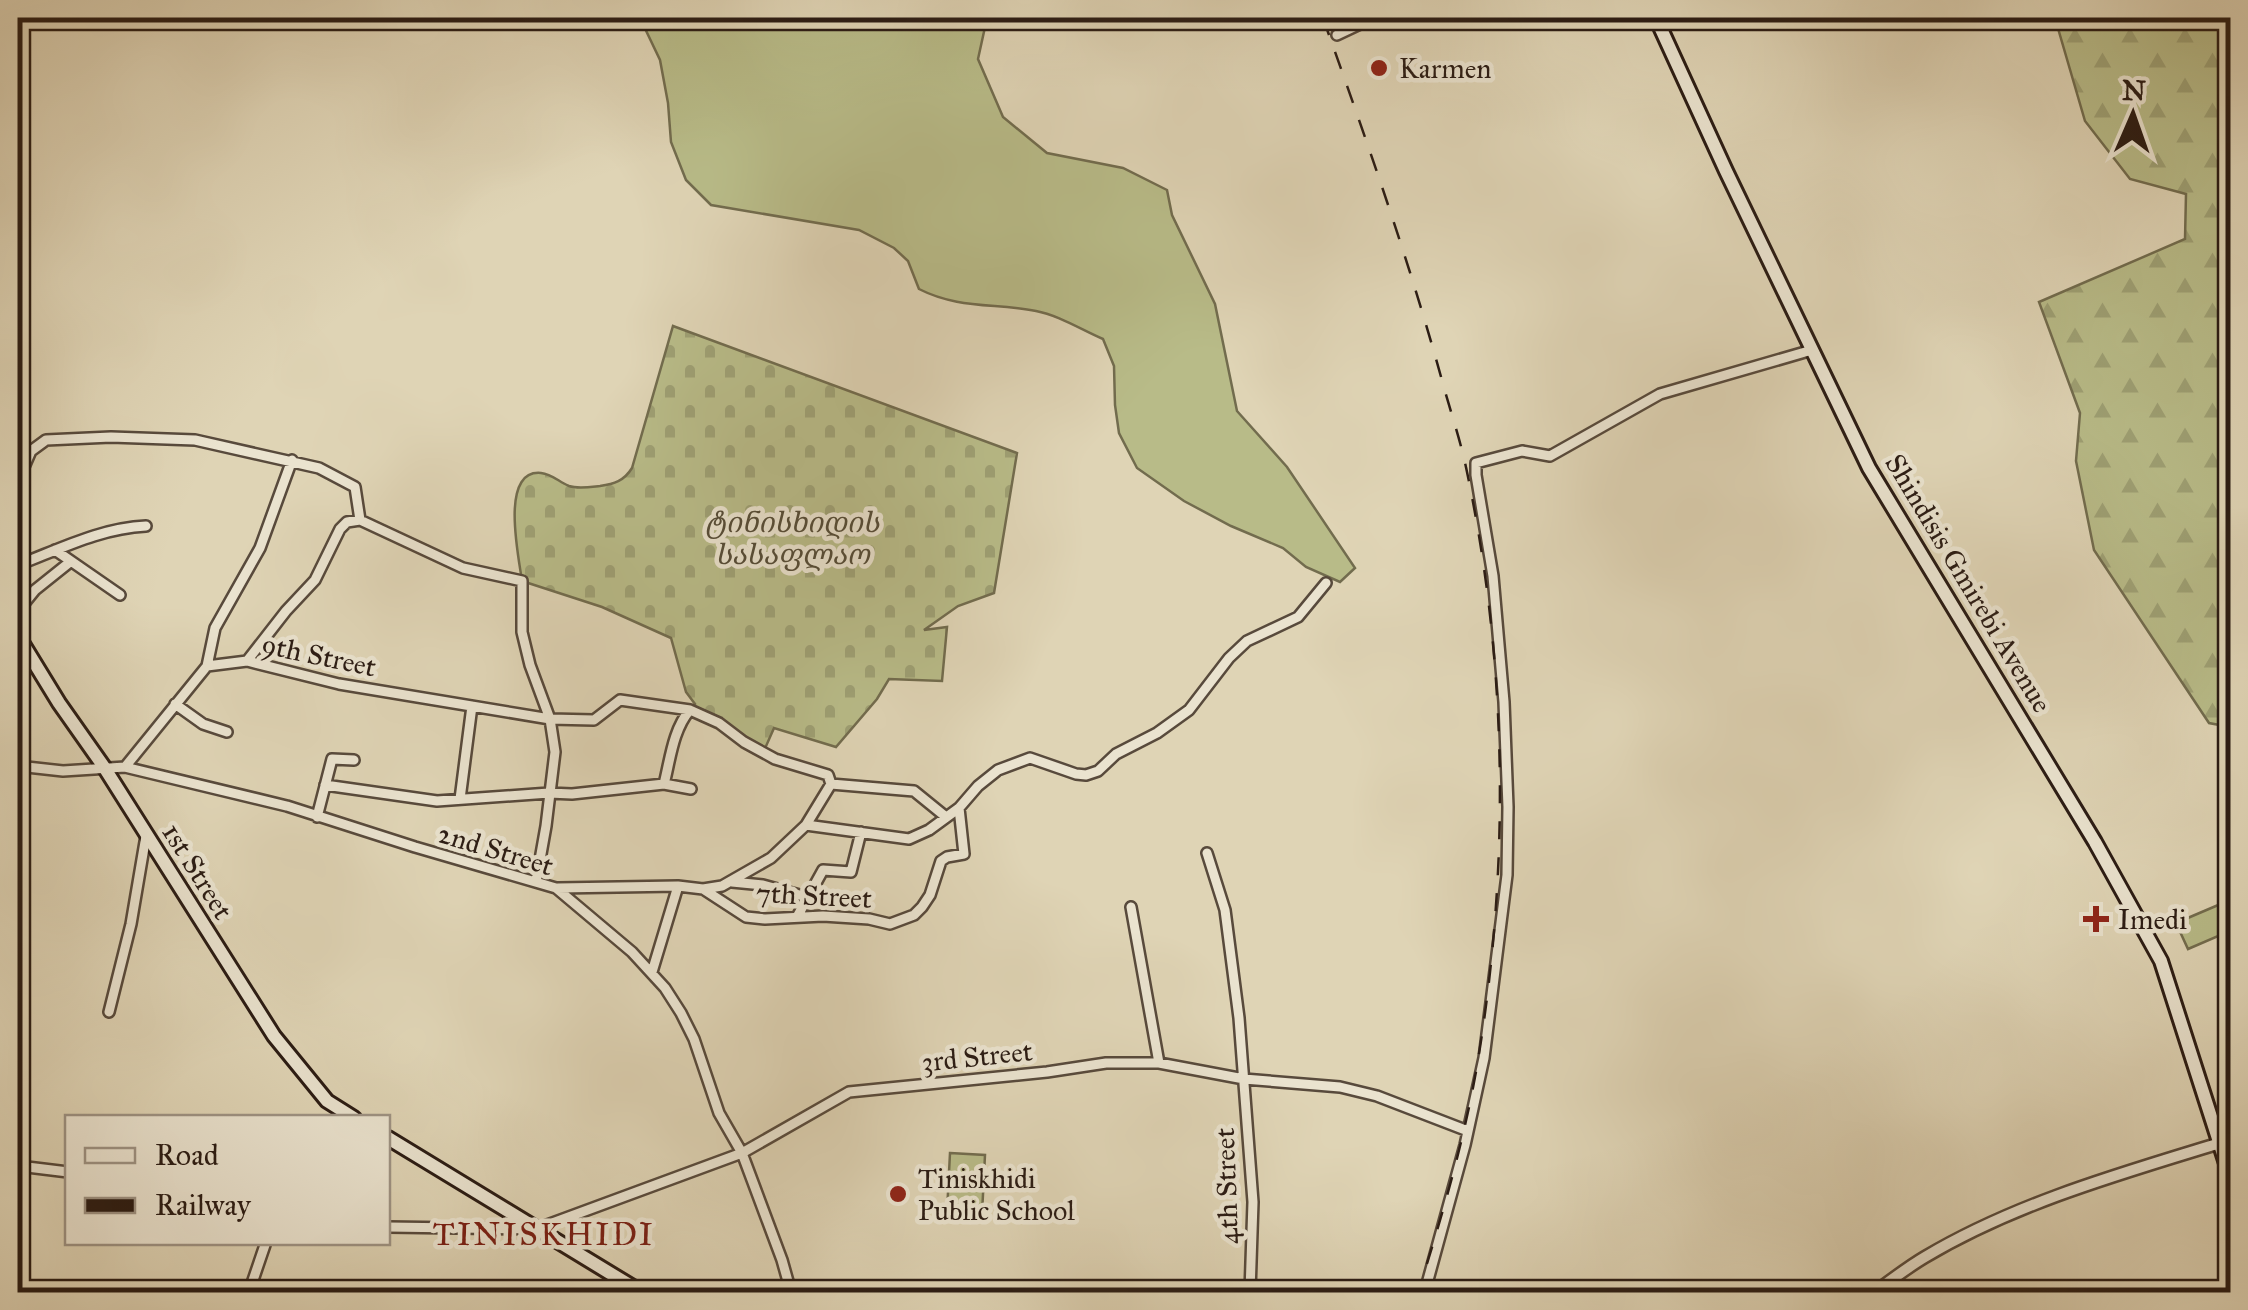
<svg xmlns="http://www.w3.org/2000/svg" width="2248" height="1310" font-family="'IM FELL Great Primer','Noto Serif Georgian',serif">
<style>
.grass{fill:#b8bb88;stroke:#726c4e;stroke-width:2.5}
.forest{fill:url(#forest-firs);stroke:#726c4e;stroke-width:2.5}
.cemetery{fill:url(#cemetery-stones);stroke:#726c4e;stroke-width:2.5}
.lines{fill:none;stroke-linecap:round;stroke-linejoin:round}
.minor-casing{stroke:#584a3c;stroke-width:14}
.tertiary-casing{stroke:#584a3c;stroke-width:15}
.secondary-casing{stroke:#2b1c14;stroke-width:18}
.minor{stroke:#eae3cf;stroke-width:9}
.tertiary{stroke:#eae3cf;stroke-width:10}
.secondary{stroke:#eae3cf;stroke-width:12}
.rail{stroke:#2b1c14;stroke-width:2.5;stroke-dasharray:18 18;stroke-linecap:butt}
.poi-dot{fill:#8f2418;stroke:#eae3cf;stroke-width:4}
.labels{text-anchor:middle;stroke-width:9;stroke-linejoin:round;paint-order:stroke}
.poi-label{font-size:28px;fill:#2b1c14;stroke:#eae3cf;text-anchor:start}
.park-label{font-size:28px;font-style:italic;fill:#554c37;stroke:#eae3cf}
.street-label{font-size:28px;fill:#2b1c14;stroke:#eae3cf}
.quarter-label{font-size:32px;letter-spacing:2.5px;fill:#7a1f14;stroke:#eae3cf}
</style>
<defs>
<pattern id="forest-firs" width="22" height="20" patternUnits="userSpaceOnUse" patternTransform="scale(2.5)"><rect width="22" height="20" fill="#b8bb88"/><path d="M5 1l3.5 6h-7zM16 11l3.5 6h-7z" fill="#9ea074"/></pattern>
<pattern id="cemetery-stones" width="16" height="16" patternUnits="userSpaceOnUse" patternTransform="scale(2.5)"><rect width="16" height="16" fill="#b8bb88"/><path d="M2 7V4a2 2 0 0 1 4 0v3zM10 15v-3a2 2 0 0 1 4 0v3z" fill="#9ea074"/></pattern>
</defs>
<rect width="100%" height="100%" fill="#dfd4b5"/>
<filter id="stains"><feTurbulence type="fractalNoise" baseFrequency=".002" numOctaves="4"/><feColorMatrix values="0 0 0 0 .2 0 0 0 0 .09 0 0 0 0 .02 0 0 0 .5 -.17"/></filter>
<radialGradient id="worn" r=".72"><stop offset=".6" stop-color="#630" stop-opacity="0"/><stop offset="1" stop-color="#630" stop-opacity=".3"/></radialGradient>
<path class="grass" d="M640 18H987L978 59 1003 117 1047 153 1123 168 1167 190 1172 215 1215 304 1237 411 1287 467 1355 568 1340 582 1306 567 1283 548 1231 526 1184 501 1137 468 1119 433 1115 405 1114 366 1103 339C1082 330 1058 315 1036 311 995 303 958 309 919 289L908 261 894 248 859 230 711 205 686 180 671 142 668 103 660 60Z
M2230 900V931L2188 949 2176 923Z
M950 1153 985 1155 982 1214 947 1212Z"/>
<path class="forest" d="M2055 18H2230V727L2209 723 2094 550 2076 461 2080 413 2039 302 2185 239 2186 194 2130 179 2085 121Z"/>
<path class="cemetery" d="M673 326 1017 453 994 593 958 606 924 630 947 627 942 681 889 679 877 699 836 747 774 728 763 753 690 710 695 704 686 692 671 638 602 607 522 581C519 558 499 469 541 473 552 474 559 482 569 486 578 489 590 487 600 486 614 484 624 481 632 468Z"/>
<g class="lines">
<defs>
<path id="minor" d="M1337 35 1373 18
M18 481 31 451 46 440 111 437 195 440 319 468 355 487 360 520
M55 550 120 595
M18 565C60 549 101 528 146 526
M18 611 35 590 70 562
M247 661 286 611 315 580 340 529 347 522 360 520 463 568 522 581V632L530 665 550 719 555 752 546 826 536 882
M207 666 215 628 260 548 292 460
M175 704 203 724 227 732
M18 766 63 771 125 767 287 806 415 847 556 888 632 952 665 988 681 1013 694 1039 719 1113 742 1153 782 1260 791 1292
M125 767 207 666 247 661 339 684 550 719 594 720 620 700 690 710 719 723 744 742 775 759 828 775 831 784 914 791 946 817
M664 784C670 761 673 729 690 710
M325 785 437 801 549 793 572 794 664 784 691 789
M460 799 472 706
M317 817 332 759 354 760
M806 825 909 839 929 830 959 808 978 786 998 770 1030 758 1076 774 1086 775 1098 771 1116 754 1157 733 1189 710 1229 658 1247 641 1298 617 1326 583
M1207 853 1225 910 1239 1018 1253 1202 1250 1292
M732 882 763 885 807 897
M558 888 678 886 703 889 722 886 771 858 806 825 831 784
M703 889 746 917 765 919 823 916 869 919 890 924 914 915 922 907 930 895 941 861 947 857 964 854 959 808
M1131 907 1159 1063
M797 917 823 870 851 872 861 832
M652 972 678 886
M109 1012 131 924 146 836
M19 1166 68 1172
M388 1227 536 1229 742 1153 849 1092 1047 1072 1106 1063H1159L1244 1079 1340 1087 1377 1096 1468 1131
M1428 1280 1465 1145 1484 1058 1507 875 1508 807 1504 702 1493 576 1476 475V463L1522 451 1550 456 1660 394 1812 350
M249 1292 265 1245"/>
<path id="tertiary" d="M1875 1292C1891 1280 1908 1267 1925 1257 2016 1203 2119 1174 2220 1143"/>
<path id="secondary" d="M1656 18 1726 171 1869 468 2095 842 2161 961 2230 1176
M18 636 59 703 104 767 274 1036 327 1101 354 1118
M388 1138 641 1292"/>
</defs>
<use href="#minor" class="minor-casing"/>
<use href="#tertiary" class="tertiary-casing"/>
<use href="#secondary" class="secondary-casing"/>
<use href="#minor" class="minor"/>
<use href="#tertiary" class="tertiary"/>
<use href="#secondary" class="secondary"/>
<path class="rail" d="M1323 18C1366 139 1409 260 1443 384 1451 413 1461 442 1467 472 1508 667 1510 869 1477 1066 1464 1141 1441 1220 1418 1292"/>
</g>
<g class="poi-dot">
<circle cx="1379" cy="68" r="10"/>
<path d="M2091 904h10v10h10v10h-10v10h-10v-10h-10v-10h10z"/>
<circle cx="898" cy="1194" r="10"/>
</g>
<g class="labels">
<g class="poi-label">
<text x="1399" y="78">Karmen</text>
<text x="2118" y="929">Imedi</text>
<text x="918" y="1188">Tiniskhidi<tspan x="918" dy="32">Public School</tspan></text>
</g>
<g class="park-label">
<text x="792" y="532">ტინისხიდის<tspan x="792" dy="32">სასაფლაო</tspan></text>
</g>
<g class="street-label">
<text transform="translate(1969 583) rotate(59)" y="10">Shindisis Gmirebi Avenue</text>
<text transform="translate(319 655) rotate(12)" y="10">9th Street</text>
<text transform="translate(496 849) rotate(17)" y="10">2nd Street</text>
<text transform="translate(198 871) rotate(58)" y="10">1st Street</text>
<text transform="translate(814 895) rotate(3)" y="10">7th Street</text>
<text transform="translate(977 1056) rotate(-6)" y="10">3rd Street</text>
<text transform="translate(1226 1186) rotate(-92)" y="10">4th Street</text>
</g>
<g class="quarter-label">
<text x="544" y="1245">TINISKHIDI</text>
</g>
</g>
<rect width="2248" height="1310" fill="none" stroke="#dfd4b5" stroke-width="60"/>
<rect x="20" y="20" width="2208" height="1270" fill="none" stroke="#2b1c14" stroke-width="5"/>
<rect x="30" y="30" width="2188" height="1250" fill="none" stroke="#2b1c14" stroke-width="2.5"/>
<rect x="65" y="1115" width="325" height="130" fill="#eae3cf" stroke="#9e9384" stroke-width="2.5"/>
<rect x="85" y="1148" width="50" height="15" fill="#eae3cf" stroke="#9e9384" stroke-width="2.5"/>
<text x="155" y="1165" font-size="30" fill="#2b1c14">Road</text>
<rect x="85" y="1198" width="50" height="15" fill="#2b1c14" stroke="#9e9384" stroke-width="2.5"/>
<text x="155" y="1215" font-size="30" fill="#2b1c14">Railway</text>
<g transform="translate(2133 115) rotate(2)" stroke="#eae3cf" stroke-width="8" paint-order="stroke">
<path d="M0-8L18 38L0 25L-18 38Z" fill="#2b1c14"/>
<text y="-15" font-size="28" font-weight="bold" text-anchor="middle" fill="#2b1c14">N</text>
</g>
<rect width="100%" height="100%" filter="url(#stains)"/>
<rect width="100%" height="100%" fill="url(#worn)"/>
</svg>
